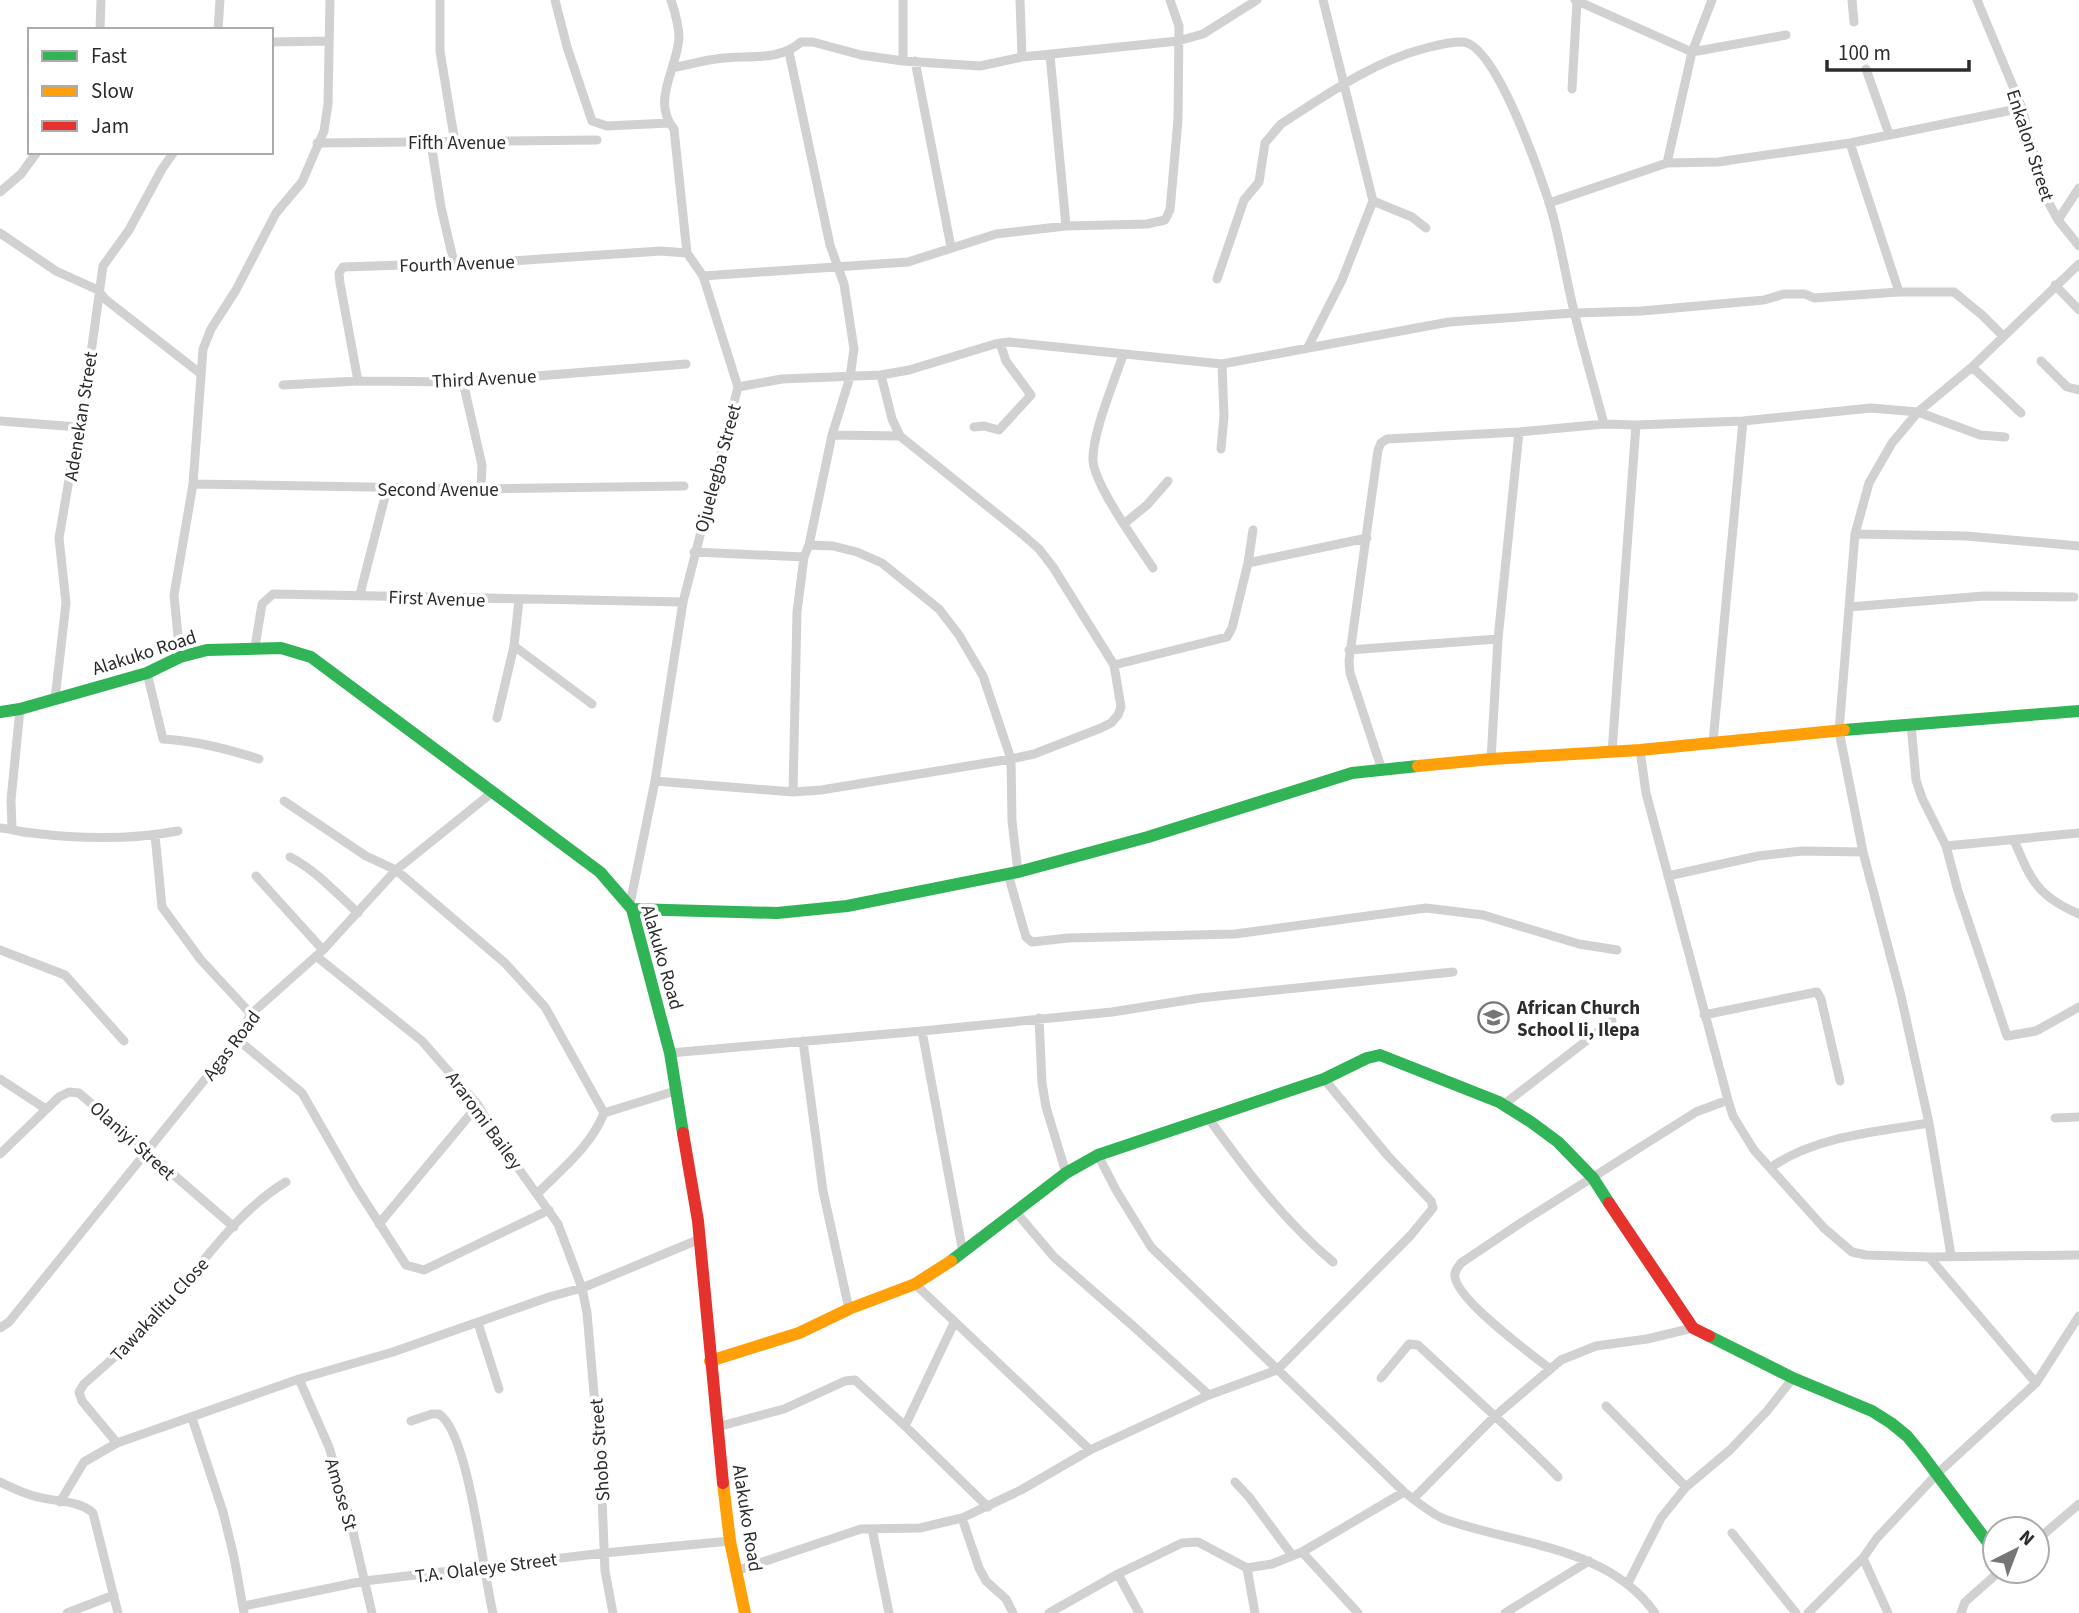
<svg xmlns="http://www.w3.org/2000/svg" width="2079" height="1613" font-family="'Source Sans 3',sans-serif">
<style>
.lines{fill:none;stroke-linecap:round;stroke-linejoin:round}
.street{stroke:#d1d1d1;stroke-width:9}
.fast{stroke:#30b455;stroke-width:12}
.slow{stroke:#ff9f0a;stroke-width:12}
.jam{stroke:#e5322d;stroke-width:12}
.labels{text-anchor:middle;stroke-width:7;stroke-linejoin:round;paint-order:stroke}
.street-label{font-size:19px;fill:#2c2c2c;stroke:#fff}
.poi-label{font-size:19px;font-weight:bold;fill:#2c2c2c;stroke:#fff;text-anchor:start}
</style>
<rect width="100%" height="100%" fill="#fff"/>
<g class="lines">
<path class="street" d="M440 0V51L455 143
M555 0 567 47 592 121 607 126 669 123
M1020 0 1022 57
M1575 0 1692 52 1786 35
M1852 0 1854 22
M1977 0 2022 108 2045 196 2058 220 2079 246
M100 30 101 0
M218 30 220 0
M271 42 329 41
M789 52 830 245 844 284 854 349 850 377 832 435 809 545 804 557 797 612 793 792
M1050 55 1066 226
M903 61V0
M915 61 951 247
M672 68C687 65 701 61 716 59 745 54 777 63 801 42H813L861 55 903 61 980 66 1022 57 1178 41 1203 34 1257 0
M1866 69 1889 134
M1572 89 1577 1
M317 143 597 140
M431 143 441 207 454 263
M1850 143 1899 292
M1667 163 1692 52 1712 0
M0 192 21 174 37 152
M1373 201 1412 217 1426 228
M1549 203 1667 163 1718 162 1850 143 2022 108
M2058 220 2079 188
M0 233 56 271 98 290 105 299 201 374
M703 276 908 262 996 234 1066 226 1147 224 1165 220 1170 210 1178 120 1179 26 1170 0
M1217 279 1244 200 1259 182 1265 143 1281 124C1328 94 1372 62 1426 48 1438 45 1451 41 1463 42 1496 45 1539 172 1549 202 1560 237 1565 275 1574 311 1583 349 1594 386 1604 424
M2055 285 2079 310
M1308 347 1342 280 1373 201 1323 0
M1123 355C1114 382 1092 434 1093 460 1094 485 1138 545 1153 568
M2041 361 2067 387 2079 390
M1972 367 2021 413
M358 381 340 283 339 273 343 267 495 262 661 251 687 253
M463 382 482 465 481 489
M283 385 358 381 463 382 686 364
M738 387 782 379 881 375 909 370 995 344 1009 342 1222 364 1449 322 1574 313 1642 311 1764 300 1784 294H1805L1814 298 1899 292H1954L1982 315 2003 336
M0 421 78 427
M974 427 984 426 999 430 1031 395 1006 361 1000 343
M832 435 900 436
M1221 449 1224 416 1222 364
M193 484 481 489 684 486
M1125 523 1147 505 1168 481
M1855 534 1966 536 2079 546
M809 545 833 546 857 552 882 563 939 609 959 635 983 676 1011 759 1012 821 1018 872
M694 552 804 557
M1248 563 1367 538
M360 594 387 489
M1849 607 1984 596 2074 597
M514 646 592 704
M255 647 262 604 273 594 683 602
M1349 650 1498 639
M180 657 174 595 193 484 203 349 211 329 236 290 276 213 302 182 324 131 328 104 330 0
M1114 665 1227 637 1232 628 1248 563 1253 530
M147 673 163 739C197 741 227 749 259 759
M55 699 66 603 59 538 78 427 83 411 103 266 129 230 162 169 174 152
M497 718 514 646 519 600
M1911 724 1916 780 1922 798 1946 846 1958 891 2007 1036 2036 1031 2079 1007
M1713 742 1743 421
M1640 750 1646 793 1728 1100 1733 1116 1754 1150 1824 1228 1852 1252 1866 1255 1929 1257 2079 1255
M1612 752 1636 425
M1491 759 1498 639 1519 432
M1382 770 1350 673 1349 661 1378 450 1381 443 1387 439 1519 432 1604 424 1636 425 1743 421 1871 408 1918 412 1980 435 2005 437
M655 781 793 792 821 790 1011 759 1034 754 1101 728 1111 723 1118 715 1121 707 1114 665 1053 567 1039 549 1022 534 900 436 892 419 881 375
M284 801 366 856 396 870 505 963 545 1007 604 1113C591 1146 563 1168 538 1193
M0 828C11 829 21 832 32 833 80 839 130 840 178 831
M12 829 11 800 20 709
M155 835 162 907 201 960 251 1014
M2014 840C2031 880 2037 896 2079 914
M1946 846 2079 833
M290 857C317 871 336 893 358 913
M1008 874 1026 937 1032 942 1068 938 1235 934 1426 908 1483 915 1579 944 1617 950
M256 876 323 950
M1668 876 1758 856 1802 851 1863 852
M630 904 655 781 683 602 738 387 703 276 687 253 674 129C651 101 677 69 679 38 679 26 675 12 671 0
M0 950 65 975 124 1041
M316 956 422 1041 478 1105 499 1141 558 1224 582 1288 587 1313 601 1473 605 1571 613 1613
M1704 1015 1817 992 1821 999 1840 1081
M1039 1018 1042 1083 1046 1107 1066 1173
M922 1031 963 1253
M237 1039 302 1093 356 1187 406 1265 424 1270 549 1210
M803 1041 823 1191 849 1309
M670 1053 922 1031 1112 1012 1200 998 1453 972
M0 1079 46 1109
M1503 1105 1612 1021
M604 1113 675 1091
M2055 1118 2079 1117
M1209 1119C1246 1170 1284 1221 1333 1262
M0 1154 59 1097 69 1092 79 1093 234 1227
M1098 1155 1116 1190 1151 1247 1404 1492C1416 1501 1430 1513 1444 1519 1516 1545 1608 1546 1655 1613
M1770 1168C1815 1136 1876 1132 1929 1123
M1015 1211 1054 1257 1133 1326 1209 1395
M379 1224 478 1105
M1951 1255 1929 1123 1901 996 1863 852 1839 731 1855 534 1869 483 1892 443 1918 412 1972 367 2079 264
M1929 1257 2036 1383
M915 1284 1090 1450
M478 1323 499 1389
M0 1328 9 1322 219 1062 237 1039 251 1014 323 950 396 870 494 791
M1550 1369C1533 1355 1450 1296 1455 1273 1456 1269 1459 1266 1461 1263L1522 1222 1696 1112 1728 1100
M1381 1378 1409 1344 1418 1345C1465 1389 1513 1431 1558 1477
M299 1379 329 1447 350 1519 372 1613
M1606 1406 1686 1487
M192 1418 223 1512 234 1557 244 1613
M411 1421 432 1414H439C469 1433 483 1573 493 1613
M905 1426 954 1323
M717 1427 784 1409 845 1381 855 1380 905 1426 988 1507
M117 1443 82 1401 79 1392 84 1384C110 1361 136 1339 159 1314 198 1270 235 1212 286 1182
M0 1482C12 1488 24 1494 38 1497 56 1502 79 1500 93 1513L118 1613
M1235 1482 1249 1497 1292 1555
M1413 1499 1494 1417 1561 1360 1596 1346 1647 1339 1693 1328
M60 1502 84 1462 117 1443 299 1379 393 1352 549 1297 582 1288 700 1239
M962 1518 979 1568 986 1581 1006 1599 1013 1613
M872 1529 889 1613
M1732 1533 1796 1613
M2037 1540 2079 1504
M1302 1552 1358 1613
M1247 1568 1255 1613
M736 1571 861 1529 920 1528 962 1518 1021 1490 1090 1450 1209 1395 1277 1370 1411 1235 1433 1208 1431 1201 1388 1156 1324 1079
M1118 1574 1139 1613
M1628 1583 1661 1518 1686 1487 1730 1450 1767 1411 1793 1378
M244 1606 364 1581 604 1553 730 1541
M67 1613 114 1595
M1049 1613 1118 1574 1182 1543 1198 1542 1247 1568 1272 1564 1302 1552 1404 1492
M1505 1613 1589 1561
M1808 1613 1863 1558
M1888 1613 1863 1558 1877 1538 1938 1473 2036 1383 2079 1316
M1961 1613 1965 1602 2000 1571"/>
<path class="fast" d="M0 712 20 709 147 673 180 657 207 650 281 648 311 657 600 872 632 909 670 1053 683 1133
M1844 730 2079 711
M632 909 777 913 847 906 1018 872 1148 837 1352 773 1418 766
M951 1261 1066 1173 1098 1155 1324 1079 1367 1058 1380 1055 1499 1102 1531 1122 1558 1142 1593 1178 1609 1203
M1709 1336 1793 1378 1872 1411 1891 1423 1907 1436 1921 1453 1995 1552"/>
<path class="slow" d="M1418 766 1491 759 1640 750 1844 730
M710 1361 799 1333 849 1309 915 1284 951 1261
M723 1483 730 1541 745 1613"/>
<path class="jam" d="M683 1133 698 1221 723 1483
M1609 1203 1693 1328 1709 1336"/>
</g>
<defs>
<symbol id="school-ring" viewBox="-11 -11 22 22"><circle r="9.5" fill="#fff" stroke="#767676" stroke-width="1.5"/><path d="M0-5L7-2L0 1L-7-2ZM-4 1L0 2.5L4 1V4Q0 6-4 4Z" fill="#767676"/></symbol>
</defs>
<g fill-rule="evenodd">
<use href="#school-ring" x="1476" y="1000" width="35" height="35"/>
</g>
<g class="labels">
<g class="street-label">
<text x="457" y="149">Fifth Avenue</text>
<text transform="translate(2031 145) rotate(72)" y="7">Enkalon Street</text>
<text transform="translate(457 263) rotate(-2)" y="7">Fourth Avenue</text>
<text transform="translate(484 378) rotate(-3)" y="7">Third Avenue</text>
<text transform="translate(80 416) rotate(-81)" y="7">Adenekan Street</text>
<text transform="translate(717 468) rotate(-75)" y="7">Ojuelegba Street</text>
<text x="438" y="496">Second Avenue</text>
<text transform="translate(437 598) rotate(2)" y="7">First Avenue</text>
<text transform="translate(144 652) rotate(-18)" y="7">Alakuko Road</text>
<text transform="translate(663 957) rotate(74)" y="7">Alakuko Road</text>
<text transform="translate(231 1045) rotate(-53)" y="7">Agas Road</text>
<text transform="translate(485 1120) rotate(54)" y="7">Araromi Bailey</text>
<text transform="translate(133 1140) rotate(42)" y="7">Olaniyi Street</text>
<text transform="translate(159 1309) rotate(-47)" y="7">Tawakalitu Close</text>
<text transform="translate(599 1450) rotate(-94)" y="7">Shobo Street</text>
<text transform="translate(342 1494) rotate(74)" y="7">Amose St</text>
<text transform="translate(748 1518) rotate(81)" y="7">Alakuko Road</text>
<text transform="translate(486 1567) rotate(-7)" y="7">T.A. Olaleye Street</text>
</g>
<g class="poi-label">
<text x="1517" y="1014">African Church<tspan x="1517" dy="22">School Ii, Ilepa</tspan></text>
</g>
</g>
<rect x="28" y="28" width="245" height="126" fill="#ffffff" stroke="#ababab" stroke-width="2"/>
<rect x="42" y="51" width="35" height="10" fill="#30b455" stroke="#ababab" stroke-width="2"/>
<text x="91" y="63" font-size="21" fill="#2c2c2c">Fast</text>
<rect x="42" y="86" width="35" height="10" fill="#ff9f0a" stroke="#ababab" stroke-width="2"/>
<text x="91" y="98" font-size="21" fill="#2c2c2c">Slow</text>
<rect x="42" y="121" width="35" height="10" fill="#e5322d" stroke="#ababab" stroke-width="2"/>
<text x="91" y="133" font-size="21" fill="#2c2c2c">Jam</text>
<g transform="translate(2016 1550) rotate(42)"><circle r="33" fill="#ffffff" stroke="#ababab" stroke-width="2"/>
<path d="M0-5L12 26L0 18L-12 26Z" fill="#767676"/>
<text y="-10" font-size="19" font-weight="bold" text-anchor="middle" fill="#2c2c2c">N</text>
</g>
<path d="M1827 60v10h142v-10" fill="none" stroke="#2c2c2c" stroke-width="3.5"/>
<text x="1838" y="60" font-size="21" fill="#2c2c2c" stroke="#ffffff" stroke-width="5" paint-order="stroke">100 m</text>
</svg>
